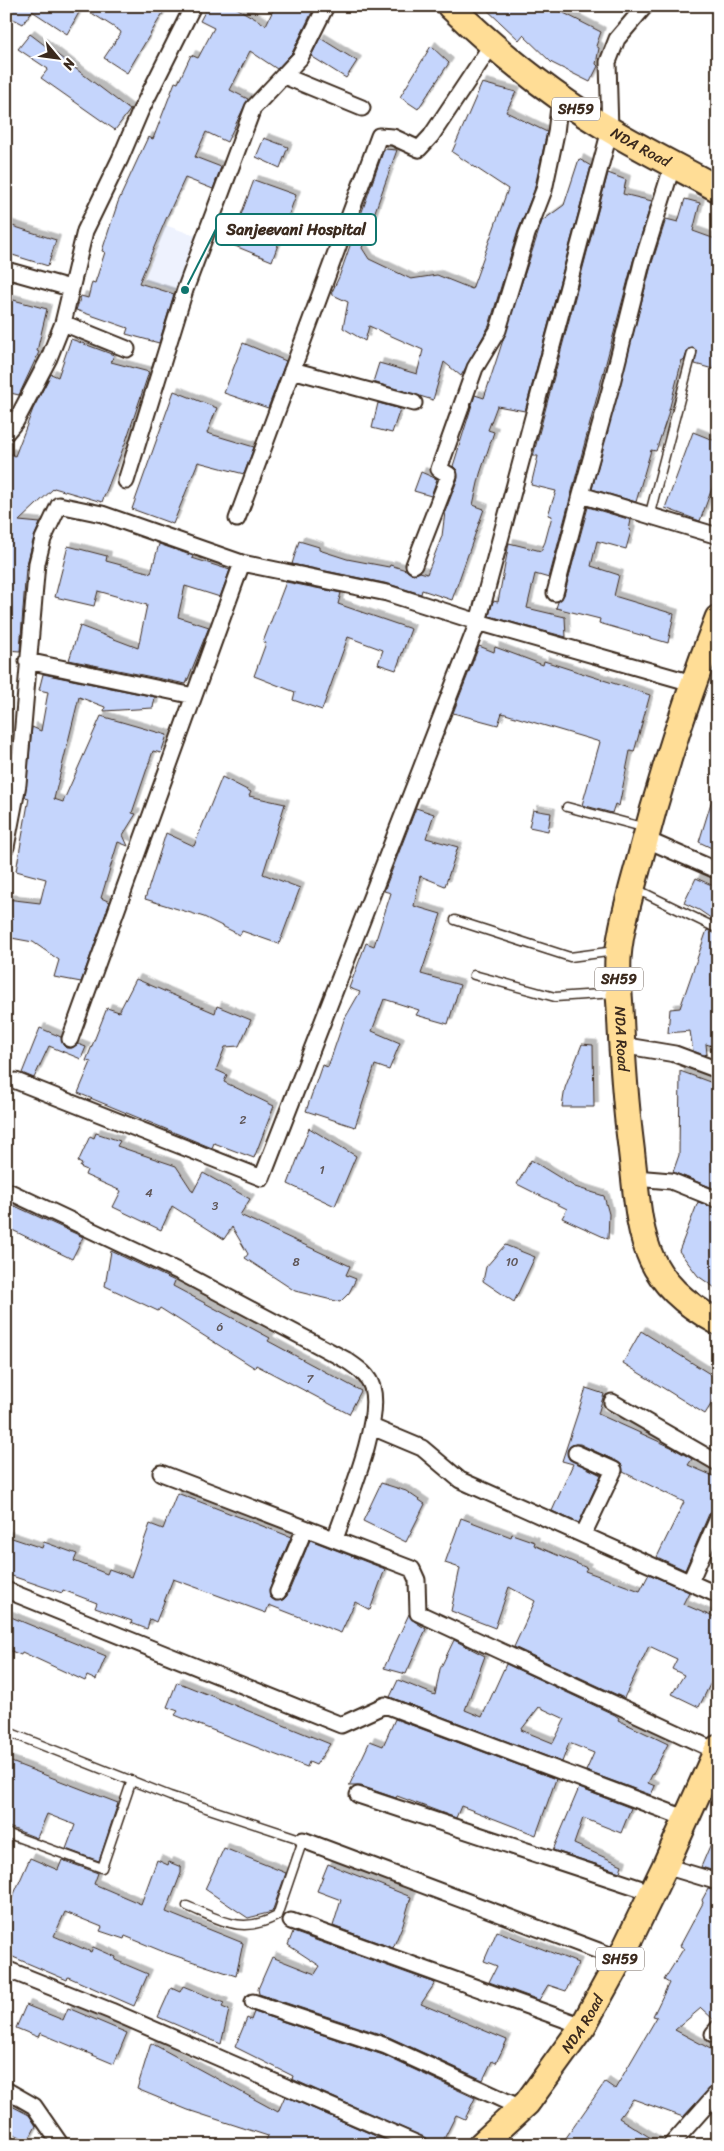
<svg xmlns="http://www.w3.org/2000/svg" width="724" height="2151" font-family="Sriracha,sans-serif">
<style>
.built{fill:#eef2fe}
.building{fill:#c5d5fc;stroke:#3b2a1e;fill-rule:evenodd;filter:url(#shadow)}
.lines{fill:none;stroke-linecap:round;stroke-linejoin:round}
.service-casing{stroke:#3b2a1e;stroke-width:11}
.minor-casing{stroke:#3b2a1e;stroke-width:19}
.primary-casing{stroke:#3b2a1e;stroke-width:29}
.service{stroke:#fff;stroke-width:8}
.minor{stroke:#fff;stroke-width:15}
.primary{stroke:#ffdd96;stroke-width:25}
.labels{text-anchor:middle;stroke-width:4;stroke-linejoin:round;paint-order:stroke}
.number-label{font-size:12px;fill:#5e5556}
.shield{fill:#fff;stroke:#766a62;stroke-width:1}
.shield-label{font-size:14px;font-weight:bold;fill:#3b2a1e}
.street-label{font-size:15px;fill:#3b2a1e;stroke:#fff}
.leader{fill:none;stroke:#0f766e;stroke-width:2}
.callout-dot{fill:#0f766e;stroke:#fff;stroke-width:2}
.callout{fill:#fff;stroke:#0f766e;stroke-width:2}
.callout-label{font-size:16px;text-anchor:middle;font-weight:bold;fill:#3b2a1e}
</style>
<defs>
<filter id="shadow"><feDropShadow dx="4.5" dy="-4.5" stdDeviation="0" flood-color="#0004"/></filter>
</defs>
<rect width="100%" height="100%" fill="#fff"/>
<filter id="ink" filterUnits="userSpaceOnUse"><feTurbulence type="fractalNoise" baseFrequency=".02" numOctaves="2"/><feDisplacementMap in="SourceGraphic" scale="10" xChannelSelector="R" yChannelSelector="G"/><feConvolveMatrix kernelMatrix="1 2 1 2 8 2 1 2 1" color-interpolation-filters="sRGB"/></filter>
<g filter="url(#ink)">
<path class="built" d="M165 225 199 237 179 292 144 280Z"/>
<path class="building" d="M6 6H167L127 73 104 58 121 33 120 31 82 7 67 34 32 11 23 24 6 15Z
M208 6H233L266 25 275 6H315L292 53 277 69 250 51 230 90 248 99 227 142 206 132 195 157 221 167 213 189 185 178 166 219 139 283 174 294 159 343 126 334 128 328 76 310 81 296 88 298 92 282 95 283 105 252 102 251 118 202 148 137 153 139 175 82 178 83 191 55 198 58 214 28 200 21Z
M483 6H550L601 32 596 46 599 48 596 64 598 66 590 82 552 63 523 35 519 40Z
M30 34 130 110 115 130 41 78 48 69 18 49Z
M320 38 357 61 346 78 311 56Z
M431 46 449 63 418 109 400 97Z
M482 83 516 92 506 112 547 132 534 191 518 231 489 326 461 376 444 362 433 400 373 382 379 363 417 374 423 350 369 326 365 341 343 328 348 302 331 294 339 277 384 149 397 150 362 248 369 259 411 279 437 275 472 289 508 189 452 152Z
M264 138 288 147 280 168 256 157Z
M579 159 591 166 525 411 497 406 488 430 494 432 480 474 473 505 484 509 452 600 422 590 421 594 389 584 292 564 299 541 319 547V550L347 559 389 567 390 565 406 570 411 574 420 572 427 574 442 536 445 512 458 478 457 470 453 466 475 395 484 398 542 221 564 205Z
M608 173 626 180 623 194 652 201 633 261 549 578 535 574 527 608 565 617 566 637 489 616 493 601 498 602 509 543 541 551 545 542 552 516 548 515 556 491 531 485 538 456H533Z
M254 180 296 195 272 261 230 244Z
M685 199 700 203 693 231 718 240V353L713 369 695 364 697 352 694 348 688 349 684 361 682 360 667 418 656 451 651 450 636 502 592 489 651 266 666 219 678 222Z
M6 224 56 240 48 266 6 253Z
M6 298 47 309 37 351 39 352 19 395 6 392Z
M71 339 114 355 111 362 149 372 126 441 102 502 54 488 19 521 40 523 34 537 26 568 20 651 6 650V462L9 453 15 456 33 409 51 374 58 377Z
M243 343 286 361 268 408 224 393Z
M174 391 217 408 207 433 254 447 244 474 198 462 173 524 132 509Z
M378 403 400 409 392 433 372 428Z
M693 432 718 442V472L700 521 665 508Z
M421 472 437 479 431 496 414 491Z
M588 507 631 520 629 530 631 531 626 549 597 541 591 566 619 575 614 596 674 614 668 643 599 623 600 619 556 608 558 602 564 595Z
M159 544 193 556 192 558 230 570 220 597 185 586 178 617 209 627 186 684 69 660 80 626 138 648 147 605 98 591 94 606 55 597 68 546 107 556 106 561 151 573Z
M286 582 341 593 338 604 411 629 396 670 378 664 383 650 348 637 322 710 293 700 295 692 254 676 266 643 263 642Z
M479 646 494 652 495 647 543 665 544 661 650 695 634 752 630 751 619 806 615 804 612 813 582 805 600 742 502 713 498 725 453 713Z
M43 674 155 697 153 708 104 711 105 707 79 697 54 799 63 802 101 716 167 735 161 753 153 751 132 813 136 814 123 835 128 846 118 842 101 898 110 902 81 982 54 977 59 960 33 942 6 937V899L40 903 46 879 16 871 29 798 25 797 32 727 41 731 48 692 39 690Z
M222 777 251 792 249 796 285 804 263 874 300 888 279 944 242 931 240 935 204 917 145 899 166 833 194 846Z
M714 793 718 794V851L699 842Z
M416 808 434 814 426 838 458 847 445 886 420 876 414 906 441 914 421 974 460 985 448 1024 416 1015 419 1010 384 999 372 1031 400 1043 389 1070 375 1065 355 1127 306 1111 322 1065 328 1067 344 1020 360 992 349 988 366 943 374 946 391 893 384 891Z
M533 810 551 813 548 831 529 827Z
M696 878 718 888V923L699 910 684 903Z
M707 930 718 935V1048L706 1044 707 1054 704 1055 693 1051 690 1031 668 1033 670 1009 680 1008Z
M136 979 215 1013 217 1006 251 1020 239 1046 225 1047 216 1070 227 1075 224 1082 274 1106 254 1158 214 1143 212 1148 78 1093 91 1062 86 1061 107 1008 119 1012Z
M40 1028 61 1037 63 1045 66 1048H72L78 1044 86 1047 81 1059 49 1046 34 1078 22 1073Z
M582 1044 593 1045 594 1107H562L565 1088Z
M680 1071 718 1085V1190L673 1172 679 1155Z
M309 1128 356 1156 335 1206 288 1184Z
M96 1133 120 1141 117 1146 176 1166 193 1192 203 1173 250 1199 240 1215 350 1266 346 1275 356 1279 349 1293 340 1302 295 1291 245 1258 248 1254 232 1227 224 1239 172 1206 161 1230 113 1207 121 1191 85 1175 87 1170 80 1167 82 1164 78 1162 90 1136 94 1138Z
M531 1160 575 1187 604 1196 609 1214 608 1239 562 1218 567 1209 517 1184Z
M6 1202 83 1237 72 1259 6 1227Z
M698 1202 718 1209V1290L698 1276 679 1251Z
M505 1245 535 1257 514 1302 483 1281 486 1267Z
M111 1251 175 1281 173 1286 270 1338 268 1341 361 1391 349 1414 256 1365 255 1368 160 1308 158 1311 105 1286Z
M641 1331 718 1379V1393L705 1414 623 1363Z
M586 1388 604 1394 598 1414 671 1447 692 1459 688 1465 718 1478V1509L709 1514 685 1570 657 1557 684 1502 623 1472 622 1465 618 1462 580 1444H575L568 1449 569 1459 601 1475 579 1523 552 1511 573 1464 562 1461Z
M381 1483 406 1491 425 1504 406 1542 363 1521Z
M177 1493 291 1537 269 1589 270 1597 275 1601 283 1600 287 1596 310 1540 385 1569 370 1610 355 1602 341 1633 269 1605 266 1613 173 1579 156 1622 150 1619 147 1629 131 1623 132 1621 95 1608 97 1603 63 1590 62 1593 6 1574V1536L42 1548 44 1542 77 1554 74 1561 107 1574 109 1569 131 1577 150 1524 163 1529Z
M461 1518 511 1537 512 1534 535 1542 534 1545 587 1568 585 1571 640 1591 649 1574 689 1592 683 1604 718 1619V1668L699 1707 672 1694 684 1675 672 1669 677 1659 649 1646 624 1698 514 1647 535 1601 509 1587 495 1628 451 1611 460 1568 445 1563Z
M409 1614 414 1621 426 1629 406 1674 384 1668Z
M6 1615 106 1656 96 1680 87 1676 85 1681 22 1652 21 1655 6 1649Z
M454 1640 485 1656 465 1710 482 1717 506 1664 615 1715 619 1718 618 1720 668 1744 648 1783 655 1786 651 1795 586 1771 594 1753 569 1743 562 1762 390 1697 398 1680 435 1695 440 1669ZM539 1707 565 1719 553 1743 521 1730Z
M177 1682 330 1744 316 1765 309 1762 307 1767 207 1728 175 1715 178 1711 167 1707Z
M395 1719 556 1779 536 1835 461 1806 456 1818 397 1796 396 1798 361 1786H349L370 1741 383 1746Z
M6 1760 118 1803 99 1861 66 1849 75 1825 47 1814 37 1838 6 1826Z
M579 1788 631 1808 621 1833 583 1818 574 1844 622 1865 620 1872 553 1850Z
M718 1827V1872L701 1867Z
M224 1848 286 1873 272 1912 248 1918 205 1889Z
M30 1858 58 1870 62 1860 98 1873 94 1884 141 1904 157 1860 168 1865 169 1862 181 1867V1873L166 1912 243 1943 236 1976 164 1952 125 1936 124 1939 100 1931 102 1927 65 1912 54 1936 91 1952 93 1947 116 1957 115 1960 148 1974 134 2006 68 1977 67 1980 6 1954V1912Z
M328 1864 411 1897 403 1924 393 1948 333 1926 341 1900 317 1891Z
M708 1889 718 1891V2019L714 2020 701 2008 675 2030 718 2053V2077L714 2084 683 2117 633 2099 619 2118 662 2145H561L605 2082 615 2089 657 2017 653 2016 669 1983 664 1980 684 1948 680 1946 703 1903 702 1900Z
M497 1931 578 1963 566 1991 548 1985 539 2000 489 1982 497 1966 484 1961Z
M293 1932 435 1983 421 2004 507 2040 496 2063 492 2061 483 2080 389 2037 259 1994 258 1989 272 1957 315 1974 320 1966 288 1945Z
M183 1986 224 2003 222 2007 229 2010 221 2044 158 2017 171 1988 180 1992Z
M26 2005 63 2020 68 2008 127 2033 114 2064 40 2033 38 2037 16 2028Z
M254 2012 383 2055 475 2098 465 2119 456 2115 441 2145 292 2079 293 2076 235 2047 247 2018 251 2020Z
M151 2043 278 2112 285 2096 396 2145H278L266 2140 268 2136 188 2110 137 2089Z
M6 2103 29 2115 36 2126 28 2141 6 2130Z"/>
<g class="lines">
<defs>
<path id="service" d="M649 517 692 353
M567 807 646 828
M636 889 718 929
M455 920 570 957 615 951
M474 975 555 997 615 993
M6 1731 170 1796 303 1840 277 1916C241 1935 221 1920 187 1906
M6 1833 102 1868 132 1780"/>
<path id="minor" d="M284 76 362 108
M673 164 642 263 612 383 581 495 718 536
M6 270 70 288
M63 323 127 349
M292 370 414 403
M6 433 16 421 49 358 63 323 85 231 120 159 140 112 193 6
M126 481 185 290 253 108 300 58 326 6
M237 519 379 136 393 137 419 149 431 136 491 46
M414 565 449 475 439 469 475 368 498 330 527 234 544 190 556 133 560 98
M555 593 581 495
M27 661 194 696
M645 839 718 871
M6 847 18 784 37 563 43 539 59 505 102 514 242 563 387 593 478 622 610 130 608 62 617 39 645 6
M70 1039 242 563
M621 1045 675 1054 718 1070
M16 1081 262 1178 478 622 692 683
M635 1178 671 1181 718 1200
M6 1190 182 1273 346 1360C356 1367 368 1374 372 1387 382 1423 347 1503 335 1539
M612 1402 718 1463
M372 1427 422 1448 460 1480 718 1595
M576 1453 614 1470 583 1535
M161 1473 412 1569 417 1580 418 1613 716 1751
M690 1582 718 1518
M6 1590 341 1725 385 1705 685 1818
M278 1592 305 1528
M358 1795 651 1892
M303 1840 620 1959
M665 1866 718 1882
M291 1921 583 2026
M6 1969 111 2011 420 2145
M253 2002 386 2046 521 2108
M713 2034 718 2028
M6 2090 34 2106 61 2145
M671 2145 718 2092"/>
<g id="primary">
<path id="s1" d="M450 6C499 53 552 96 610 130 645 151 682 169 718 189"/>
<path id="s2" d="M718 618C687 697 661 777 640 859 632 888 620 928 618 958 617 975 619 992 620 1008 622 1054 625 1100 631 1147 641 1230 636 1278 718 1322"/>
<path id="s3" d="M481 2145 527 2103 583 2026 620 1959 665 1866 718 1748"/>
</g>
</defs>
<use href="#service" class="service-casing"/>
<use href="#minor" class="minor-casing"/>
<use href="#primary" class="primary-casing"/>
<use href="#service" class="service"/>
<use href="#minor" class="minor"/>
<use href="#primary" class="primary"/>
</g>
</g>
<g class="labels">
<g class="number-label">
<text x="243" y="1124">2</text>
<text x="322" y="1174">1</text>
<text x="149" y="1197">4</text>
<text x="215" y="1210">3</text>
<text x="296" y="1266">8</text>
<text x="512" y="1266">10</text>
<text x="220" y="1331">6</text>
<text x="310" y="1383">7</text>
</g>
<g class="shield">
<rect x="552" y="97.5" width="48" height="23" rx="4"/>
<rect x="595" y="967.5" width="48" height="23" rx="4"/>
<rect x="596" y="1947.5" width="48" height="23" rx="4"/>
</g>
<g class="shield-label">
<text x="576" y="114">SH59</text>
<text x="619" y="984">SH59</text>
<text x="620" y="1964">SH59</text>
</g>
<g class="street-label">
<text dy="5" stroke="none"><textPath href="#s1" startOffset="238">NDA Road</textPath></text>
<text dy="5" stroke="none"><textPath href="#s2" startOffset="436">NDA Road</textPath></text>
<text dy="5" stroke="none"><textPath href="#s3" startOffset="159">NDA Road</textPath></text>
</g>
</g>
<path class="leader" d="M185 290L216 229"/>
<circle class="callout-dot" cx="185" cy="290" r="5"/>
<rect class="callout" x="216" y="214" width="160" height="31" rx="5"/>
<g class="callout-label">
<text x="296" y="235">Sanjeevani Hospital</text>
</g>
<rect width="724" height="2151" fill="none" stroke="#fff" stroke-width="25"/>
<rect x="12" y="12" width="699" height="2126" fill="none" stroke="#3b2a1e" stroke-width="2" filter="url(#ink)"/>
<g transform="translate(58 58) rotate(119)" stroke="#ffffff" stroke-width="4" paint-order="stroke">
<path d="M0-4L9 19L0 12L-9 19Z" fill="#3b2a1e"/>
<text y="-8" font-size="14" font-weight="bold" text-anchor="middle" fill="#3b2a1e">N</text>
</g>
</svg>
